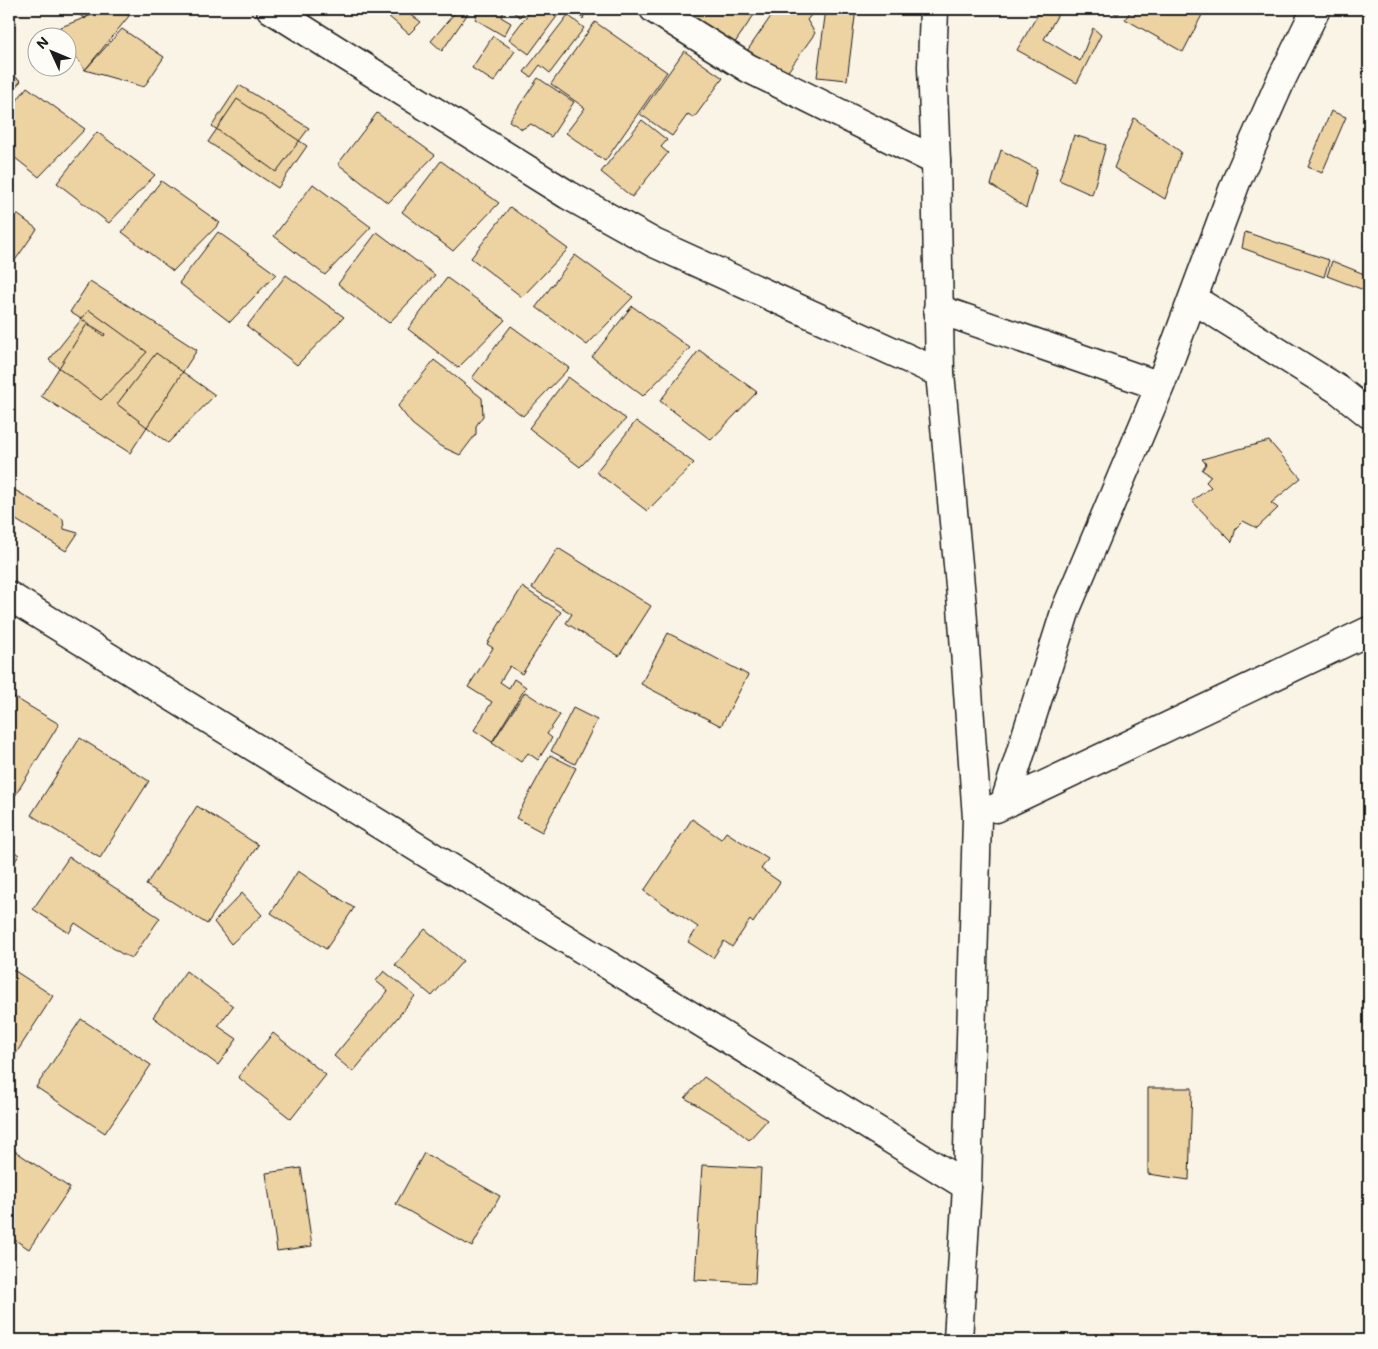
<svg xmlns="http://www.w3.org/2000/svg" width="1378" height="1349" font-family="Mali,sans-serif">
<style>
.building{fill:#edd2a2;stroke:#1c1c1c}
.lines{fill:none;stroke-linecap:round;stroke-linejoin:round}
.minor-casing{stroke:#1c1c1c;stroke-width:31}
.tertiary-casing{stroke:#1c1c1c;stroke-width:31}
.minor{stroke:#fdfcf7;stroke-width:28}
.tertiary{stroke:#fdfcf7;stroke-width:28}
</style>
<rect width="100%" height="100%" fill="#faf4e6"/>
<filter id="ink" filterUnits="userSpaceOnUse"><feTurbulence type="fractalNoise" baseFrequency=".02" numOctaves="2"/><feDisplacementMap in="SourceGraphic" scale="10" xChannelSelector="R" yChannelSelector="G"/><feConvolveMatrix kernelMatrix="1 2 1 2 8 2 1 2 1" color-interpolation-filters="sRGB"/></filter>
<g filter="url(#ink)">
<path class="building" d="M72 9H94L85 19Z
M107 9H120L129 16 85 70 68 45V38H62L56 29Z
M380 9H403L421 22 409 34Z
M458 9H471L442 51 431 41Z
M480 9H506L501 17 511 23 504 36 475 19Z
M509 9H526L520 17Z
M532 9H558L561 11 529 54 509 39Z
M572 9H586L583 19Z
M682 9H758L732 47 680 12Z
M776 9H816L807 20 815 33 784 77 747 51Z
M826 9H856L847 80 817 77Z
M1041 9H1061L1044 39 1080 61 1093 28 1101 35 1077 83 1017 50Z
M1110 9H1122L1117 15Z
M1132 9H1205L1183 52 1125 19Z
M568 15 584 28 550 73 540 65 531 77 524 72Z
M595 22 667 72 605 161 566 133 585 108 551 84Z
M122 29 164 57 144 87 85 70Z
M493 36 515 51 494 82 472 68Z
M684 51 723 78 694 118 688 114 672 136 640 114Z
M9 72 21 81 9 94Z
M538 78 574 102 551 137 531 124 522 129 509 121Z
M239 85 309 128 276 172 212 126Z
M27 87 85 129 39 177 9 153V111Z
M237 99 307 146 278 188 208 142Z
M1331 111 1346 117 1322 173 1308 167Z
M377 113 435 155 388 203 338 164Z
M1134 118 1181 152 1165 199 1114 168Z
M642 120 667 140 661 147 668 153 632 197 601 172Z
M97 132 155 175 109 223 57 183Z
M1074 135 1106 145 1092 195 1059 180Z
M1001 150 1037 169 1026 208 991 185Z
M441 161 499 203 453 251 402 212Z
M161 181 220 223 173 271 122 232Z
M313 184 371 227 325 275 274 236Z
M510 207 568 249 522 297 471 258Z
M9 208 37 229 9 269Z
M218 232 276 274 230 322 179 283Z
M377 232 435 275 389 323 338 284Z
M1245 232 1329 260 1324 277 1242 248Z
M1369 234V249L1364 246Z
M575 255 633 297 587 345 536 307Z
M1332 261 1369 276V292L1327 276Z
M286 275 344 317 297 365 247 326Z
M447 278 505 320 458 368 408 329Z
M90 281 197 350 130 453 41 396 87 324 104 336 105 334 70 312Z
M632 306 690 348 643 396 592 357Z
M89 310 147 352 101 400 49 360Z
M511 326 569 368 523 416 472 378Z
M699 350 757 392 711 440 660 401Z
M156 353 215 395 168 443 117 404Z
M434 360 451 373 482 398 483 416 476 426V434L460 455 440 446 412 424 398 406Z
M568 377 626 419 580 467 529 428Z
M636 421 694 463 647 511 596 472Z
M1269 441 1301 478 1271 503 1278 508 1257 528 1243 521 1236 528 1232 542 1192 501 1211 487 1206 482 1211 476 1202 470 1206 464 1202 459Z
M10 487 63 519 64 529 78 533 66 551 13 518 9 526V489Z
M558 548 651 606 619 656 566 623 572 614 532 588Z
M522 587 561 612 522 674 510 666 500 682 509 688 514 679 526 687 492 742 474 730 492 702 468 687 493 648 487 644Z
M668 633 748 675 721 726 641 684Z
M525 692 560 715 547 734 552 738 538 760 528 753 521 762 492 743Z
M9 694 59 724 10 804H9Z
M573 708 597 720 575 764 551 751Z
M80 738 149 781 100 858 31 815Z
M550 755 576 768 542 832 516 818Z
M197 806 258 845 207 924 146 885Z
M692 819 721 839 726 832 768 859 761 869 780 882 753 923 750 920 732 947 724 941 713 958 688 942 698 927 644 891Z
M9 848 19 855 9 871Z
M69 857 160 918 132 958 122 954 75 923 69 933 33 909Z
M298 871 354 908 326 949 271 913Z
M242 893 262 915 231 944 214 922Z
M425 929 463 961 432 996 395 965Z
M9 967 53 996 13 1058 9 1055Z
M186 971 233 1006 218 1026 237 1039 218 1065 153 1017Z
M384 971 415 996 353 1072 334 1056 388 991 376 981Z
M81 1019 151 1065 105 1133 36 1087Z
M273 1033 326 1075 291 1119 238 1077Z
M9 1060 16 1064 9 1070Z
M704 1077 767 1120 749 1140 729 1124 685 1098Z
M1148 1088H1192L1189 1180 1148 1174Z
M9 1147 70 1188 29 1249 9 1236Z
M424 1153 500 1196 472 1247 396 1204Z
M702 1165 761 1168 755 1283 695 1280Z
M301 1168 312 1246 277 1251 266 1173Z"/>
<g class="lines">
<defs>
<path id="minor" d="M271 9 568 195 654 243 940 373
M654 9 748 68 936 161
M1193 299 1339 390 1369 414
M938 309 1160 386
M9 596 967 1186
M1005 802 1066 609 1160 386 1236 182 1282 78 1316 9
M996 808 1369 631"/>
<path id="tertiary" d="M934 9 932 67 936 161 940 373 962 607 977 818 967 1186 958 1340"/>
</defs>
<use href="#minor" class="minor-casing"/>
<use href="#tertiary" class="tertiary-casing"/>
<use href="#minor" class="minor"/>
<use href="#tertiary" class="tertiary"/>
</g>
</g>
<rect width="1378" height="1349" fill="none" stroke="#fdfcf7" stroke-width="30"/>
<rect x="15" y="15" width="1348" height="1319" fill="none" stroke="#1c1c1c" stroke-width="2" filter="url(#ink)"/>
<g transform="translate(52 52) rotate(314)"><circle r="24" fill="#fdfcf7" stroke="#a3a29f"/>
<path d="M0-4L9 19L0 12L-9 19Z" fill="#1c1c1c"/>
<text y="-8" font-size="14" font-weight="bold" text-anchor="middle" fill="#1c1c1c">N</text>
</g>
</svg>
